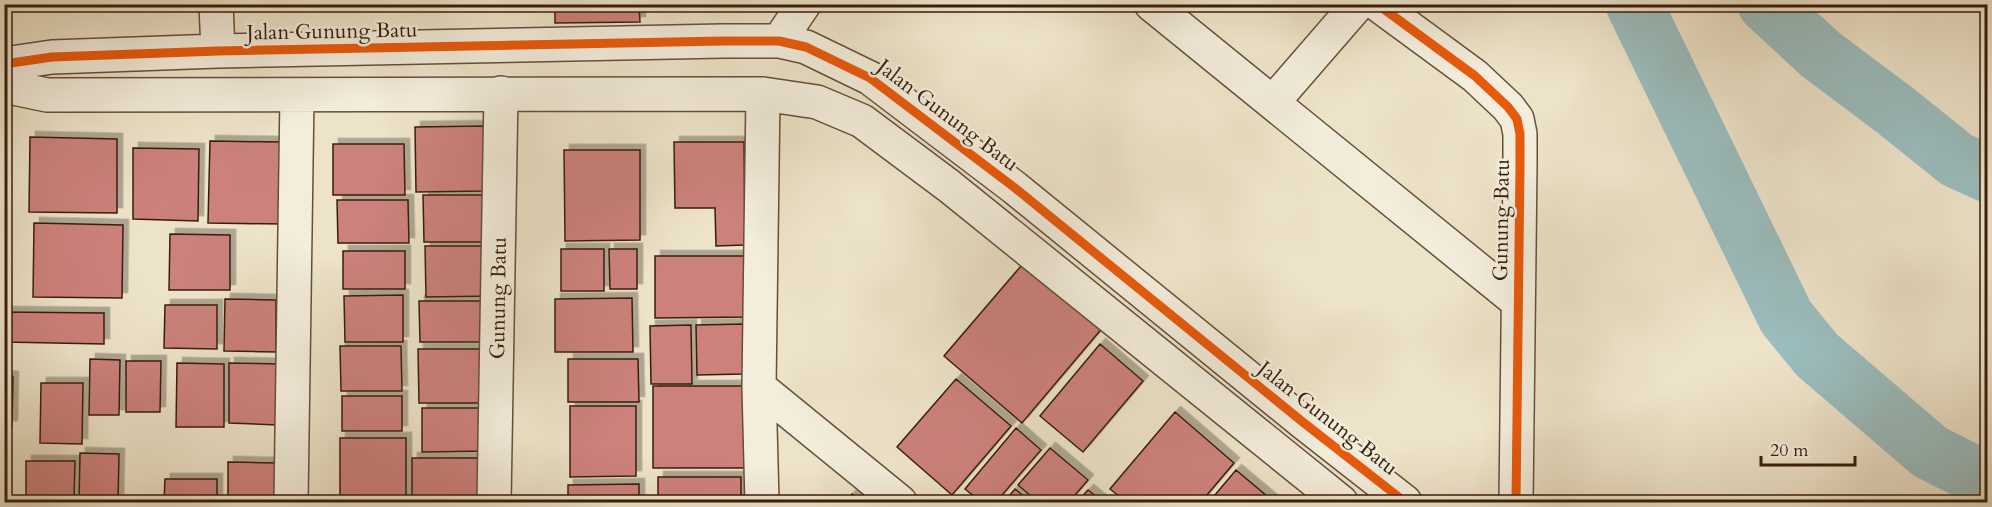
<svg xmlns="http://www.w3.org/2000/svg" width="1992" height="507" font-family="Cardo,serif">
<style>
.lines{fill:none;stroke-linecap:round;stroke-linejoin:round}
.river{stroke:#9bbdbe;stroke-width:57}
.building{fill:#cc817b;stroke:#381e0c;stroke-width:1.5;filter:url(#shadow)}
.minor-casing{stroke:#654f3b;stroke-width:36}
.minor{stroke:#f3eddc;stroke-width:33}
.cycleway-casing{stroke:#f3eddc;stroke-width:13}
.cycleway{stroke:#e8590c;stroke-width:9}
.labels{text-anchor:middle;stroke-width:5;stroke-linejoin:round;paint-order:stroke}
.street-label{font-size:21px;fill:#381e0c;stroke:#f3eddc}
</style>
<defs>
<filter id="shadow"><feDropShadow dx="5.5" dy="-5.5" stdDeviation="0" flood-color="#0004"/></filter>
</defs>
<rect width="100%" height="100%" fill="#ede3c9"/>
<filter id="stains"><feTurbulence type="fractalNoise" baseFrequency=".00333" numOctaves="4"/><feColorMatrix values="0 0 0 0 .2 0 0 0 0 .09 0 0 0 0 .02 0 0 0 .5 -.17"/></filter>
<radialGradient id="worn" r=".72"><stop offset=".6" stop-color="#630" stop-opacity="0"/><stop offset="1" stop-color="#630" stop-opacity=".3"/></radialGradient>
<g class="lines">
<path class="river" d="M1634 4 1786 317 1817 355 1930 452 1988 481
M1766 4 1820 54 1896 111 1957 160 1988 174"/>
</g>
<path class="building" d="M4 4H54V9L4 8Z
M555 4H639L640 22 555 23Z
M484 126 485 191 416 192 415 127Z
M30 137 117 139V213L29 212Z
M210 141 283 142V224L208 223Z
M674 142H744L745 245 716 246 715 208H675Z
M333 144H404L405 195H333Z
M133 148 199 149 198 221 133 219Z
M564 150H640V240L565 241Z
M423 195H491L492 242H424Z
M337 200H408L409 243H338Z
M34 223 123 225 122 298 33 297Z
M170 234 230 235V290H169Z
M425 246H492V296L426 297Z
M561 249H604V291H561Z
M609 249H637V289H610Z
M343 251H405V289H343Z
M655 256H747L748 317 655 318Z
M1027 259 1104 326 1022 423 944 356Z
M403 295V342H345L344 296Z
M632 298 633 352H555V299Z
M225 299 276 300V352L224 351Z
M419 301H489V342H420Z
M165 305H217V349L164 348Z
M4 312 104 313V344L4 342Z
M744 324V374L697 375 696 325Z
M691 325 692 384H651L650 326Z
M1100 344 1143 381 1083 452 1040 416Z
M340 346H401L402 391H341Z
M418 349H489V403H419Z
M90 359 120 360 119 415H89Z
M568 359H638L639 402H568Z
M126 361H161L160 412H126Z
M177 363 224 364V427H176Z
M229 363 279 364 278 425 229 423Z
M4 376 13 377 12 426H4Z
M956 379 1011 426 952 495 897 447Z
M41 383H83L82 444 40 443Z
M653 386H747L748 468H653Z
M342 396H402V431H342Z
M570 406H636V476L570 477Z
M422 408H487V451L422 452Z
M1175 412 1234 463 1201 502H1126L1110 489Z
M1016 428 1041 450 996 502H981L965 489Z
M340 438H406V502H340Z
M1050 448 1088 480 1069 502H1038L1018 485Z
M80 453 119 454 118 502H79Z
M412 458H490L491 502H412Z
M26 461H75L74 500 26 499Z
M228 462 278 463 277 502H228Z
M1236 470 1274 502H1209Z
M658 477H741V502H658Z
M165 479H217V502H164Z
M639 484V502H568V485Z
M1015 489 1031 502H1004Z
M1088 490 1103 502H1077Z
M852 494 862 502H845Z"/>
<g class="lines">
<defs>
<path id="minor" d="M216 4 218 51
M1151 4 1518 302
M1377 4 1475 76 1508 107 1517 119 1520 134V166L1516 502
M779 41 804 4
M4 64 52 57 218 51 723 41H779L806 47 870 78 1015 188 1304 423 1405 502
M4 86 47 95 763 94 817 102 862 121 949 186 1341 502
M1273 102 1358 4
M759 387 900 502
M291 502 297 95
M494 502 501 93
M762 502 759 387 763 94"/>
</defs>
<use href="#minor" class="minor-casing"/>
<use href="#minor" class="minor"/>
<defs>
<path id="cycleway" d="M1377 4 1475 76 1508 107 1517 119 1520 134V166L1516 502
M4 64 52 57 218 51 723 41H779L806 47 870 78 1015 188 1304 423 1405 502"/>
</defs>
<use href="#cycleway" class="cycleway-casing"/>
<use href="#cycleway" class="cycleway"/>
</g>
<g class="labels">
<g class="street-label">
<text transform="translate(332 31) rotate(-1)" y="7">Jalan Gunung Batu</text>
<text transform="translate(948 115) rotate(37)" y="7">Jalan Gunung Batu</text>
<text transform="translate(1501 220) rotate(-89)" y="7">Gunung Batu</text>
<text transform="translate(498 298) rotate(-89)" y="7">Gunung Batu</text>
<text transform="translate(1328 418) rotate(38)" y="7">Jalan Gunung Batu</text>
</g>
</g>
<rect width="1992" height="507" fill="none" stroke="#ede3c9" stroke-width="24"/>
<rect x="6" y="6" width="1980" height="495" fill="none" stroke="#381e0c" stroke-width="3"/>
<rect x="12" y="12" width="1968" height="483" fill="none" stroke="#381e0c" stroke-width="1.5"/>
<path d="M1761 456v9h94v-9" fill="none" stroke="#381e0c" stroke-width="3"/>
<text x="1770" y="456" font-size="18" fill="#381e0c" stroke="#f3eddc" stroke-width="4.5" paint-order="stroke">20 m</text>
<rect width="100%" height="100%" filter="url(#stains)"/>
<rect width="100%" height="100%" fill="url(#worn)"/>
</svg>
